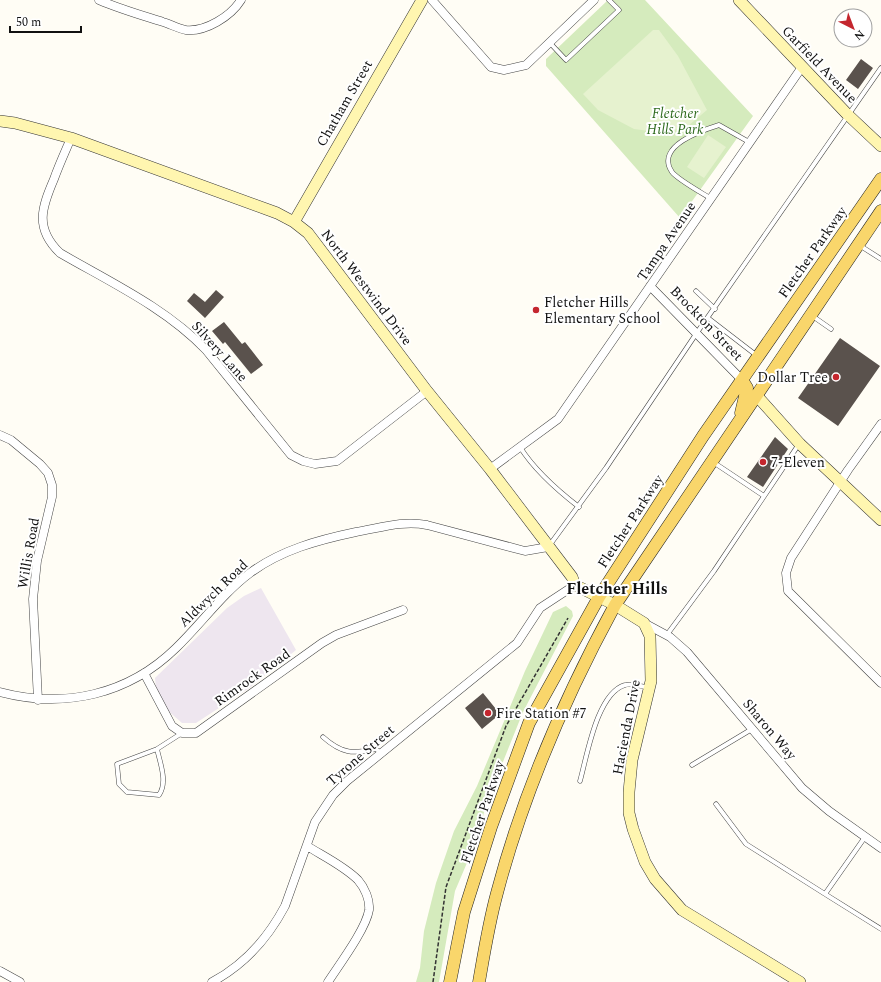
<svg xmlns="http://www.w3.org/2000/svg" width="881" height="982" font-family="Spectral,serif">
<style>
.industrial{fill:#eee6ef}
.green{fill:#d5ebbd}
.pitch{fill:#e6f2cf}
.building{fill:#5a524d}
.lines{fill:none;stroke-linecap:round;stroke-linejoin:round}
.lane-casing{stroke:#444;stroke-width:5}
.street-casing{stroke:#444;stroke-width:9}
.secondary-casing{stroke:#333;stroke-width:12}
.primary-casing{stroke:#222;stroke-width:13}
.path{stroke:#333;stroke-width:1.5;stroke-dasharray:4 2;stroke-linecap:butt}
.lane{stroke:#fff;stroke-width:4}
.street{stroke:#fff;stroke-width:8}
.secondary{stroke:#fff6b0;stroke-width:11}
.primary{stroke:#f9d66b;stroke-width:12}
.poi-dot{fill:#c4262e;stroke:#fff;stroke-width:1.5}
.labels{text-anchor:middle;stroke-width:4;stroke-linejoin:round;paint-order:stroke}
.street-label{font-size:14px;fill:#111;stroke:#fff}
.park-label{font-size:14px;font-style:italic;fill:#2f6b1f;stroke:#fff}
.poi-label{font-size:14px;fill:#111;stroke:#fff;text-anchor:start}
.quarter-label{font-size:16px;font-weight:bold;fill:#111;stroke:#fff}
</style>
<rect width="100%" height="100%" fill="#fffdf5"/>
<path class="industrial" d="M261 588 296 650 248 689 196 723H182L166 709 156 688 155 678 227 608 244 596Z"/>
<path class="green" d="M608 0H645L753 116 680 218 546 66V59Z
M566 606 572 611 573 616 523 712 486 804 478 837 455 891 439 982H416L420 968 424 931 436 883 454 831 477 786 525 671 553 612Z"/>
<path class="pitch" d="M653 30H659L678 56 707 110 688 126 664 133 634 129 598 110 583 94Z
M708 135 726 147 704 178 687 167Z"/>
<path class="building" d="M861 59 873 68 858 89 846 80Z
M216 290 224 297 205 318 187 301 194 293 205 302Z
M224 322 242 344 245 342 263 365 251 374 225 342 223 344 212 331Z
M840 338 880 366 838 426 798 398Z
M775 437 788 449 763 487 747 477Z
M483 693 500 714 482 729 465 708Z"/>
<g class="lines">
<defs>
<path id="lane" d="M550 43 566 60 619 10 609 0
M710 198C702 193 677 179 672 172 654 146 703 130 719 125L749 142
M859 245 881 259
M696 291 715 309
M811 315 831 329
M708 318 756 355
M520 447C535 471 557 490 579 507
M713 462 764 496
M549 546 606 468 696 334 881 68
M666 636 714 571 799 444
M323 737C342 754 353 754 376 749L381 753
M157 749C160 763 168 782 159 795L127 792 119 784 117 764 157 749 182 733
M692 765 752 729
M580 781C587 756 597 693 625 685 631 683 642 686 649 688
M716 804 746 844 825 894
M865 837 825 894 881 929"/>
<path id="street" d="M99 0C120 9 141 15 163 22 170 24 179 29 186 30 206 32 231 16 241 0
M432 0 491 67 504 70 526 65 594 0
M71 138C65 152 59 165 54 179 42 207 34 228 60 253 110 282 166 308 206 350L291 455 303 461 315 464 337 461 427 391
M650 286 742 380
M881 424 848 470 791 558 786 573 788 591 881 683
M0 435 11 440 40 464 48 473 52 485V497L37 561 33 599 38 700
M490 469 558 419 802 67
M644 623 670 637 687 652 802 788 829 811 881 848
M144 673 172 726 182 733H196L322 643 336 635 403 610
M0 692C64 709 128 695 176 648 201 624 222 594 250 573 281 550 318 540 356 532 380 528 403 520 427 525L525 551 548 547
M307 846C323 856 344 866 358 880 365 888 370 900 369 910 366 929 339 965 328 982
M0 971 20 982
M212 982C244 965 268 938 285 906L315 822 333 795 347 781 517 643 540 608 575 585"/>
<path id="secondary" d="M739 0 847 114 881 146
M0 121 15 123 71 138 277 213 294 222 308 233 427 391 490 469 572 577 575 585 615 605 644 623 650 636 651 681 632 760 629 792V813L633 829 645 862 655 879 682 910 800 982
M294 222 422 0
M757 396 800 444 881 520"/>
<path id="primary" d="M741 413 747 388 742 380
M450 982 464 912 491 827 529 723 599 597 703 436 881 179
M479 982C484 953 489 922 497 893 523 794 566 695 615 605L881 211"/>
</defs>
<use href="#lane" class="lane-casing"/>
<use href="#street" class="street-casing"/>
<use href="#secondary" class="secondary-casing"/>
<use href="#primary" class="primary-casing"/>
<path class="path" d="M433 982 446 887 506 726 568 618"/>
<use href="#lane" class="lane"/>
<use href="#street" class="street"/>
<use href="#secondary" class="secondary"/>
<use href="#primary" class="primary"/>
</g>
<g class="poi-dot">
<circle cx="536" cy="310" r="4"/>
<circle cx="836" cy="377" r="4"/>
<circle cx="763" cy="462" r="4"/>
<circle cx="488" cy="713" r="4"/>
</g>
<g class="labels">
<g class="street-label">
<text transform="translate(820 64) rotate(46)" y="5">Garfield Avenue</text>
<text transform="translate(344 103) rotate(-60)" y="5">Chatham Street</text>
<text transform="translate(666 241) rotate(-56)" y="5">Tampa Avenue</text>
<text transform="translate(812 252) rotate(-55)" y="5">Fletcher Parkway</text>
<text transform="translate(367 287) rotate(53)" y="5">North Westwind Drive</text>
<text transform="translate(707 323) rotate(46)" y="5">Brockton Street</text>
<text transform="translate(220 351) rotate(48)" y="5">Silvery Lane</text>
<text transform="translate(630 521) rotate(-57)" y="5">Fletcher Parkway</text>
<text transform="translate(28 553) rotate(-80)" y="5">Willis Road</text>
<text transform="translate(213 593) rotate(-44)" y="5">Aldwych Road</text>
<text transform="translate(252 677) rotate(-35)" y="5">Rimrock Road</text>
<text transform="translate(626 727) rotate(-79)" y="5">Hacienda Drive</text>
<text transform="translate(770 729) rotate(50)" y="5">Sharon Way</text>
<text transform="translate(360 755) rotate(-41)" y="5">Tyrone Street</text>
<text transform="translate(482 812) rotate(-71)" y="5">Fletcher Parkway</text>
</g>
<g class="park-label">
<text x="675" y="118">Fletcher<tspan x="675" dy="16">Hills Park</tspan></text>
</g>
<g class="poi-label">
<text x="544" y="307">Fletcher Hills<tspan x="544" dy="16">Elementary School</tspan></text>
<text x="828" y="382" text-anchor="end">Dollar Tree</text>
<text x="771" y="467">7-Eleven</text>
<text x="496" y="718">Fire Station #7</text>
</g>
<g class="quarter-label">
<text x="617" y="594">Fletcher Hills</text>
</g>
</g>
<g transform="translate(853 28) rotate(138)"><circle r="19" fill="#ffffff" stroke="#a0a0a0"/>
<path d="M0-3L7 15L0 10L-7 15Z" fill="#c4262e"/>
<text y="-6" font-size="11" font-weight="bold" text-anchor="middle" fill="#111111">N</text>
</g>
<path d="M10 26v6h71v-6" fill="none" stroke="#111111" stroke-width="2"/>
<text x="16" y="26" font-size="12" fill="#111111" stroke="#ffffff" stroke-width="3" paint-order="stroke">50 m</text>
</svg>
